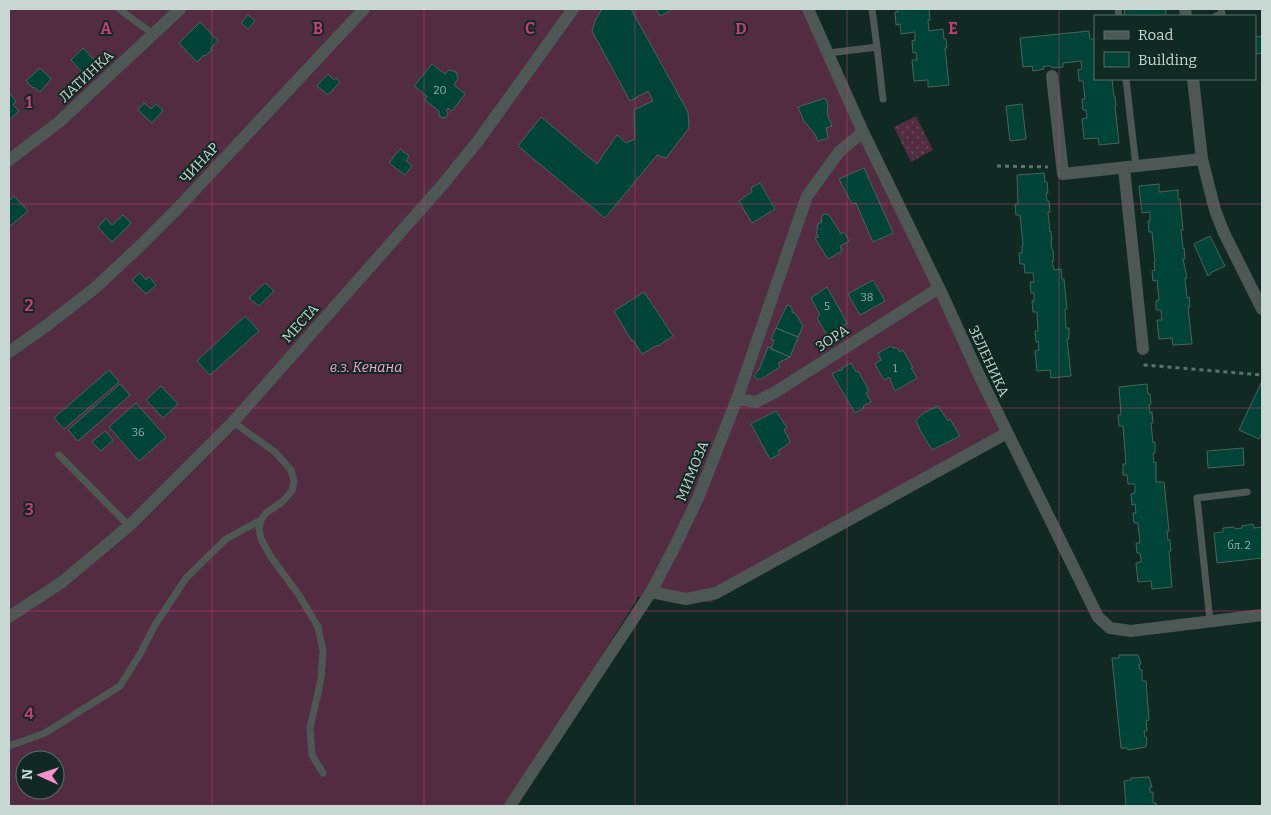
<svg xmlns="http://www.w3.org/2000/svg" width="1271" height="815" font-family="Bitter,serif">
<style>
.park{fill:url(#park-dots)}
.garden{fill:#532c42;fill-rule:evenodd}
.building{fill:#004337;stroke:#4a645d}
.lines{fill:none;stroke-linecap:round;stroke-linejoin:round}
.path{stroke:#5e736d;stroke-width:3;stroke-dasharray:4 4;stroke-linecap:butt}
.service{stroke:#4d5854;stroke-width:7}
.minor{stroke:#4d5854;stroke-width:12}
.grid{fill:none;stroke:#c33e73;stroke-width:1;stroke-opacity:0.55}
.labels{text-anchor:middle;stroke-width:4;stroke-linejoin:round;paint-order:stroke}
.number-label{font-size:11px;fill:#96b2ab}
.street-label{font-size:14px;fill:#c8d7d2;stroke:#112923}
.park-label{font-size:14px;font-style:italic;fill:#f8a6d3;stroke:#112923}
.grid-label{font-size:16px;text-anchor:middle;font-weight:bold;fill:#c33e73;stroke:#112923;stroke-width:4;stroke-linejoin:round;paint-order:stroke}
</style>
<defs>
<pattern id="park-dots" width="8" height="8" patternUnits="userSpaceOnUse" patternTransform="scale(1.25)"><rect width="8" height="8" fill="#532c42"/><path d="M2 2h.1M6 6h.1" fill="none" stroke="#6a4a5c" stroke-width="1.8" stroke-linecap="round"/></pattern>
</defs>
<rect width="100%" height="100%" fill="#112923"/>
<path class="park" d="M916 116 933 150 911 162 894 127Z"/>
<path class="garden" d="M9 9H808L1007 433 711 602 638 597 510 806H9ZM25 760H55V790H25Z"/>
<path class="building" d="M602 9H631L688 112 689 128 666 158 657 155 605 218 518 146 541 117 597 164 617 135 626 143 635 139 634 110 653 101 648 91 630 101 592 31 595 21Z
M656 9H671L670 11 660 16Z
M898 9H929L930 20H928L929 31 943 29 944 39H946L947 48H945L949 85 928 87V80L914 81 912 60H917L916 52 913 53 912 41 915 40V32L901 34 900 24 896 25 895 12H898Z
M1124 9H1166V16H1125Z
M248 15 255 21 248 29 241 23Z
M200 22 218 41 211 48 212 50 205 56 204 55 197 62 179 43Z
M1089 31 1090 39H1095V79H1112L1114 96H1115L1116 106H1115L1119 143 1099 145 1098 138 1084 139 1082 119 1087 118 1086 110H1083L1082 99H1085L1083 81H1079L1078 70 1082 69 1081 61 1063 63V67L1052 68 1051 66H1047L1043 67 1044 69 1033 71 1032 66 1023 67 1020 38Z
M1262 36V53L1255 54V37Z
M83 48 95 61 83 73 71 60Z
M432 64 445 74 449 70 456 72 458 78 454 85 465 94 452 111 448 108 446 110 448 113 447 116 444 118 439 116V111L425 100 427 96 414 86Z
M40 68 51 79 40 92 34 87 33 88 26 81Z
M328 74 334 80 336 78 340 82 328 95 317 86Z
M10 94 16 101 13 105 19 111 10 119 9 118V95Z
M825 98 828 105 827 114 832 126 826 128 828 138 818 141 815 134 804 121 798 107Z
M144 103 151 109 156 104 163 110 152 123 138 110Z
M1022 104 1026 139 1010 141 1006 106Z
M400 149 409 156 406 161 412 166 405 175 389 163Z
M864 168 893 233 873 242 856 203 852 204 839 179Z
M1044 173 1045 182H1047L1048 193H1046L1047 201H1049L1050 212H1048L1050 232 1051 231 1052 241H1051L1052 250H1053L1054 261H1052L1054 270 1061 269 1062 279H1064L1067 309H1065L1066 328H1069V339H1067L1071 376 1051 378 1050 370 1037 371 1035 351 1039 350 1038 341 1036 342 1035 331H1038L1037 312H1033L1032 301H1034V293H1031L1030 282H1034L1033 273H1025L1024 264H1020L1019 253H1022V245H1023L1020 215H1016L1015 204H1018L1017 175Z
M760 183 775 209 752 223 739 201 752 192 751 188Z
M1159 184V192L1178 190V199H1180L1183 230H1181L1183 249 1184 248 1185 259H1183L1187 278H1185L1187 298 1189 297 1190 307H1188L1192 344 1173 345 1172 338 1159 339 1157 320H1162L1161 310H1156V301L1159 300 1157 280 1153 281 1152 271 1155 270 1154 262H1155L1152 232H1149L1148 221H1150V212L1142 213 1139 186Z
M14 196 28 211 10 226 9 224V201Z
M825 214 829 215 841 234 844 232 849 241 840 246 842 251 828 259 815 238 818 237 816 231 818 229 817 225 822 222 821 217Z
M123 215 131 223 112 242 98 227 106 218 112 225Z
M1210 236 1225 266 1210 273 1211 274 1208 276 1194 244Z
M140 273 146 280 149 277 156 285 146 294 132 280Z
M873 280 885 301 860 315 848 294Z
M265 283 274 291 259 306 249 298Z
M827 287 847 323 827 335 817 318 820 315 811 298Z
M644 292 673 336 658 346 657 345 642 354 633 340 632 341 614 311Z
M787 305 790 306 792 309V312L796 314 803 326 798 337 776 328Z
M245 316 259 331 210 375 197 361Z
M776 328 798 337 790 357 771 349 774 340 771 339Z
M891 346 893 348H897L900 352 903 350 913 368H911L917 378 895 391 889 377 884 380 875 364 881 360 878 353Z
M768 347 790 357 778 363 780 367 761 379H757L754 376 756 373 759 370Z
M851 363 856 372 858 371 869 391 866 393 871 402 863 406 864 408 855 413 832 374 839 370V371L843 369 842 368Z
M109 370 119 382 64 429 54 418Z
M1262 381V433L1259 439 1239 430Z
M120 384 130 395 78 441 68 430Z
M1147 384 1148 394H1150L1151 404 1149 405 1150 413 1152 412 1153 423H1151L1153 443 1155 442V453H1153L1154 463 1156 462V482H1164L1169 531H1167L1168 540H1170L1171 551H1169L1172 587 1152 589 1151 581 1138 582 1136 563 1141 562V558L1140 553H1137L1136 543H1140L1138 523H1134L1133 513H1136L1135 504 1132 505 1131 494 1135 493V484H1128L1127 475H1123V464H1126L1123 426H1119L1118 415H1121L1119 387Z
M161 386 178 404 163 418 146 400Z
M136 403 166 437 139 461 109 427Z
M938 406 948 421 950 419 960 436 932 450 920 430 916 420 924 413Z
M776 411 787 428 784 430 790 441 787 445 778 451 780 454 770 459 751 424Z
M105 431 113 440 101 451 92 442Z
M1243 448 1244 465 1208 468 1207 451Z
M1253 524 1254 528 1262 527V558L1217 563 1214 533 1223 532V528L1234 527 1235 529 1242 528V526Z
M1119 655H1138L1141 664H1139L1140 670H1142V681H1146L1149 720 1146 721 1147 731H1144L1145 737 1147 738 1146 747 1128 750 1127 748H1121L1112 658H1119Z
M1149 777 1152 787H1150V792H1153V803H1156L1157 806H1126L1124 781 1131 780V778Z"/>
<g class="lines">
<path class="path" d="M997 166 1048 167
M1144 364 1145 365 1262 375"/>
<path class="service" d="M119 9 153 34
M1118 9 1119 16
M1216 16 1222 14 1221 9
M877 47 883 99
M829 53 877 47 872 9
M1126 79 1136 167
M233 422 275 452 291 470 294 481 292 491 282 502 266 513 261 520 259 529 261 539 271 557 299 595 318 627 323 651 321 679 310 728 312 755 323 773
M59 455 129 526
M1210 621 1197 498 1247 492
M9 746 45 733 120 686 140 654 155 625 186 578 226 539 261 520"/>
<path class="minor" d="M808 9 863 132 942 294 979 375 1098 617 1110 628 1131 631 1262 615
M1185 9 1186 16
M1052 76 1063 174 1202 159
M1193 79 1202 159 1215 210 1224 233 1262 309
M9 160 59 122 180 9
M1124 168 1143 349
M9 352 46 326 95 288 141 245 177 209 364 9
M737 399 756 402 777 391 939 288
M651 592 686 599 716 593 1007 433
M9 617 62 582 129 526 233 422 444 183 478 141 573 9
M510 806 651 592 676 544 698 498 737 399 807 196 839 152 863 132"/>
</g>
<path class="grid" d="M212 9V806M424 9V806M635 9V806M847 9V806M1059 9V806M9 204H1262M9 408H1262M9 611H1262"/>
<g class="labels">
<g class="number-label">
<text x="440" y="94">20</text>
<text x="867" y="301">38</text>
<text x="827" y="310">5</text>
<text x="895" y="372">1</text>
<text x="138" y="436">36</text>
<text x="1239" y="549">бл. 2</text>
</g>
<g class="street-label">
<text transform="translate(86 76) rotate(-43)" y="5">ЛАТИНКА</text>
<text transform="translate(199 163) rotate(-47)" y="5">ЧИНАР</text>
<text transform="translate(300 323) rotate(-48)" y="5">МЕСТА</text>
<text transform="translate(832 338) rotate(-33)" y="5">ЗОРА</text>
<text transform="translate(989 361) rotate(65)" y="5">ЗЕЛЕНИКА</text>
<text transform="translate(692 471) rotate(-68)" y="5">МИМОЗА</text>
</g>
<g class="park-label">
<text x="366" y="372">в.з. Кенана</text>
</g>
</g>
<g class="grid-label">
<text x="106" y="34">A</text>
<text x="318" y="34">B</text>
<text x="530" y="34">C</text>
<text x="741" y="34">D</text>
<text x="953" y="34">E</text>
<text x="29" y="108">1</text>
<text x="29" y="311">2</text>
<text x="29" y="515">3</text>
<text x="29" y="719">4</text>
</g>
<rect width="1271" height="815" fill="none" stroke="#c8d7d2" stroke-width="20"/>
<rect x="1094" y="15" width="162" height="65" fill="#112923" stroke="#5a6f69"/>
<rect x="1104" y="31" width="25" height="8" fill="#4d5854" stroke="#5a6f69"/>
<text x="1138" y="40" font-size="15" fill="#c8d7d2">Road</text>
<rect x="1104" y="52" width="25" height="15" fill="#004337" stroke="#5a6f69"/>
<text x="1138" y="65" font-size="15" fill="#c8d7d2">Building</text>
<g transform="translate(40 775) rotate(273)"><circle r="24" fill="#112923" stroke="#5a6f69"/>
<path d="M0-4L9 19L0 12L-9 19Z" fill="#f890cb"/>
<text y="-8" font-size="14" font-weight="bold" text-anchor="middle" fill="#c8d7d2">N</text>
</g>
</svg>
